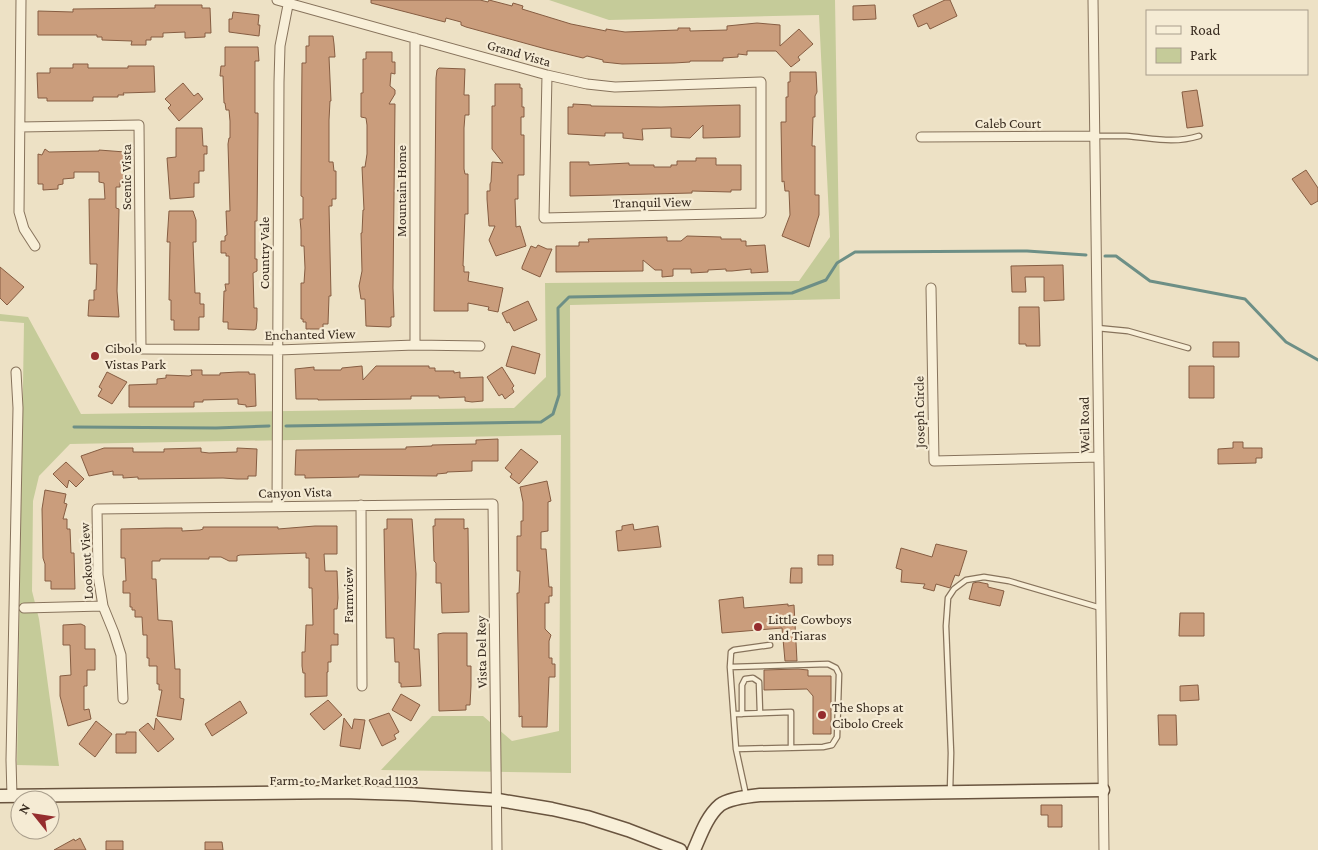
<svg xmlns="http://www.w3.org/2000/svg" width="1318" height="850" font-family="'Crimson Pro',serif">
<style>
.green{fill:#c5cb99}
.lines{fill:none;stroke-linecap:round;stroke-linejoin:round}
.stream{stroke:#6d8f86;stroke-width:3}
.building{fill:#ca9d7c;stroke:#865d42}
.service-casing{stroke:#87735c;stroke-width:7}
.minor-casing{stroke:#87735c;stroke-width:11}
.secondary-casing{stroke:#69543f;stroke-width:15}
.service{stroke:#f8efd8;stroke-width:4.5}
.minor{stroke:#f8efd8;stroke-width:9}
.secondary{stroke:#f8efd8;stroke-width:12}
.poi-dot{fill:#952d2e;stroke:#f5ebd4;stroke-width:2}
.labels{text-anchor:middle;stroke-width:4.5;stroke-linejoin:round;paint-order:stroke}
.street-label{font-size:14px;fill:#382b1f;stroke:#f5ebd4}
.poi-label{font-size:14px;fill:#382b1f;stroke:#f5ebd4;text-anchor:start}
</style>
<rect width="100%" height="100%" fill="#ede1c5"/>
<path class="green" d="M549 0H835L840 299 570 305 571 773 381 770 432 716H483L512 741 559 731 561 435 70 444 39 476 33 501 32 591 39 619 59 766 17 765 24 323 0 321V314L28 317 81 414 514 408 546 377 545 283 799 281 830 237 819 15 609 20Z"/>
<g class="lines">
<path class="stream" d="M1105 256H1116L1150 281 1245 299 1286 342 1318 360
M286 426 541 422 553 414 559 395 558 308 569 297 792 293 826 280 837 263 855 252 1027 251 1086 255
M74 427 216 428 269 426"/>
</g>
<path class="building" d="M371 0H480L488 2 489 0 512 6 513 3 523 6 522 9 571 24 606 31V29L625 32 678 30V28H690V31L727 30V26L757 23 780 25V46L799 29 813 44 798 57 800 60 791 67 776 51H747V55L738 54V57L723 58V61H690V62L674 63 622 64 603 62V60L587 56 583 58 546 49 466 27 461 25V22L446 18 445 22 371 3Z
M945 0H950L957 16 930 29 927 23 918 27 913 15Z
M155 5H202V8H210L211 33H205V37L185 38V32L163 33V37H151V40H146V45H131L132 41 102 40V37H97V35H38V11L73 12V9L155 8Z
M875 5 876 19 853 20V6Z
M233 12 259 15 258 25H260L259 36 229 32V19H232Z
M309 36H333L334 44 335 57H329L331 101H330L329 120V162H333L334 171H336V199H332V206H329L331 296H329L328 324H323V328L320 329H306V322H303V319H301V283H304L305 268 304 246H301V230L300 219H303V197L301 196V185L302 63H306V46H309Z
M225 47H258L259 61H255V113H258V124L257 221H255V259H257V271L253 273 254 308H257V320L256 329 254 330 228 329V322H223L224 291H226L225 284H229V256H226V253H221V241H225V236L227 235 226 211H230L228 144 229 138H230V121L229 110H226L225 103H224L223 76H220L221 66H225Z
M366 52H392V62H395V74L391 73 390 86 395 90V94L389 104H395L393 288 394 317H391V326L389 327 366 326 365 299H361L359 286 362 271 361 233H362L363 210H364L362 167H365L367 154V125L366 118 361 117V93H363V59H366Z
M73 64H88V68H128V66H154L155 92 123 93 124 95H118V97H93V101H47V98H38L37 73H50V68H73Z
M439 68 465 69 464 95H469V115H465L464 128V169L465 174H468V214H465L463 266H464V272H469L468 281 503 288 498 312 488 310 489 307 468 303V311H434L436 78 437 70Z
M790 72H816L817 92 815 96V117H813L812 146H815V195H819V215L809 247 782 236 790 215 789 191H785L784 181 782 182 781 122H786V97H788V82H790Z
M183 83 194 96 198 93 203 99 179 121 168 108 171 105 165 99Z
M495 84H520V88H522V107H524V117H521V135H524V175H518V199H515L516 227 520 226 526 246 496 256 489 240 495 226H489L487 199V191H490V184L491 182 492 162 503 163 492 149V106H495Z
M1197 90 1203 126 1187 128 1182 92Z
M573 104 591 105V106L661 107 740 105V137L703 138V125L690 138 671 137V128L642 129 643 140 623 138V133H605V136L568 134V107H573Z
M176 128H202L203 146H207V154H204V171H199V183H194V197L170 199 167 158 176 157Z
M45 149 49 152 99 151V150L125 152V182H120V187H116V208L119 209 117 291 119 317 88 316 89 300H94V290H96L97 264H90L89 199H105L104 183 99 182V172H74V178L63 179V184L58 185V189L43 190V184H38V154L42 155Z
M696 158H716V165H741V190H731V192L692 191V193L570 196V162H589V165L629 163V165H654V167H671V165H677V161H696Z
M1306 170 1318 188V201L1311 205 1292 179Z
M169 211H193L196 220V242H193L195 293H200V304H204V317H199V330H174V320H171V300H169L170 242H167Z
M687 236 721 237V239H741V241H746V246L765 245 768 272 751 273V269L732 271H726V269L708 270V272L691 273V269H673V276L662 277V270H655L643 260V271L556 272V246H579V242H589L588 239 667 237V241H681Z
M538 245 547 249H552L540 277 522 269V267L531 246 536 248Z
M1063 265 1064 300 1044 301V277H1025L1026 292H1012L1011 266Z
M0 267 24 287 7 305 0 298Z
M528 301 537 320 514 331 509 322 507 323 502 313Z
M1019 307H1039L1040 346H1026V344H1019Z
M1213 342H1239V357H1213Z
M512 346 540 354 535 374 506 366Z
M362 366 363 380 376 366H429V368H435V371H454V373L460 372V378L483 377V401L472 402 465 401V397L439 398V396H411V399L318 400V399H296L295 369 314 367V370H341L342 368Z
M1189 366H1214V398H1189Z
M502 367 514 386 512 388 514 392 505 399 502 394 499 396 487 377Z
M191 370H202V375H220V373L238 372H249V374H255L256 406 246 407V405L238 404V399L203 400V402H194V407H129V385L157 384V379L166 378V375L189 376 192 375Z
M107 372 127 382 112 404 98 396 102 389 99 387Z
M498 439V461H472V471L447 472V473L437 474V476L359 475V477L305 478V475H295L296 450 406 449V447L432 446V445L476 444V440Z
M1233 442H1243V448H1262V458H1256V463L1218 464V449L1233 448Z
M104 448H133V452H164V449L201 448V452L209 453 237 452V448L257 449 256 476H248V479H237L223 478 138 479V477L123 478V475H113V471L89 476 81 456Z
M521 449 538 462 519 484 510 477 512 474 505 468Z
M66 462 84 479 76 487 69 480 67 488 53 474Z
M547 481 551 501 548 502V531L541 532V549H546L549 587H552V596H549V603H545V629L551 635 549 641V658H552V664H555V677H549L547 727H522V716L519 717V705L517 593H519L520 571H517V536H521V521H523V502L520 487Z
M45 490 66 494 64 503 67 504 63 519H67V529H70L71 553H74L75 589H51V581H45V564L43 558 42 509Z
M387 519H412L416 574 414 649H419L421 686 401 687V683H399V662H395L394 638H386L384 529H387Z
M435 519H464V529L468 528 469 612 442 613 441 583H436V563L434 561 433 526H435Z
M633 524 634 530 658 526 661 547 618 551 616 531 622 530V526Z
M315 526H337V554H324L325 571H337L338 598 337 609H334V634H338V645H331V662H328V672H327V696L305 697V673H303L302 666V652H305L306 625H313L312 588H309V558H306V553L240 555 237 556V561H229L221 557H209V559H160V561H152V579H156L158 620 172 621 175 669H180V698L184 699 181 720 157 716 162 690H159V684H157V666H149V658H147V635H143L142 617H135V610H132V607H130V593H123V581H126L125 558H121V529L166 528H182V531L200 530 203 529V527H278V529Z
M936 544 967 551 959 576 955 575 950 588 936 584 934 591 923 588 925 584 901 582 902 570 896 568 901 548 932 557Z
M818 555H833V565H818Z
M791 568H802V583H790Z
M978 582 988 584V587L1004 591 1000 606 969 599 973 583Z
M743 597 744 608 788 604V606L794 605 797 661H785L782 628 722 633 719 600Z
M1180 613H1204V636H1179Z
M81 624 85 626V649H95V670H87V686H84V710L89 709 91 719 68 726 60 696V676L71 675 70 645H63V625Z
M443 633H467V666H471V686L470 705H466V710L439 711 438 634Z
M798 669 808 670V676H831V734H813V696L807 689 764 690V670Z
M1198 685 1199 700 1180 701V686Z
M401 694 420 705 411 721 392 710Z
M328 700 342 715 324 730 310 714Z
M240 701 247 713 212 736 205 724Z
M389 713 399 732 394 735 396 739 382 746 369 720Z
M1158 715H1176L1177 745H1159Z
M156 718 174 739 158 752 139 730 148 723 154 730Z
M344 718 352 729 354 719 365 720 360 749 340 746Z
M96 721 112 734 95 757 79 744Z
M126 732H136V753H116V734H126Z
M1041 805H1062V827H1048V815H1041Z
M80 838 86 850H54L74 839 75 841Z
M106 841H123V850H106Z
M205 842H222L223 850H205Z"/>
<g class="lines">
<defs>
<path id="service" d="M1094 136C1105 136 1115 136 1126 136 1152 138 1173 144 1199 136
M1097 328 1128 331 1188 348
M730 667 828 664 836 668 839 674 837 737 832 745 823 747 736 749
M734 714 791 712V747
M742 714V685L745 679 753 678 759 682 760 713
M950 791 951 753 946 626 948 598 954 589 966 580 984 577 1009 581 1101 608
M746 795 736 749 730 667 731 652 734 650 770 645"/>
<path id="minor" d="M21 0 19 212 24 229 35 246
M277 0 547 75 587 84 615 87 761 82V213L544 218 547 75
M1093 0 1104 850
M20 127 139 125 141 349 278 350 415 345 480 346
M921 137 1094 136
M931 288 934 461 1099 457
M415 345V38
M361 505 362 686
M277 506 279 82 280 46 289 0
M24 608 103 606
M123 699 121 655 114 633 103 606 98 575 97 509 493 504 497 850
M12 796 11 760 18 408 16 372"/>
<path id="secondary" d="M0 796 343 792 408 794 498 800 552 809 587 817 628 830 680 850
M694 850C701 834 707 816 720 805 728 799 750 796 760 795L1103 790"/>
</defs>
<use href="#service" class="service-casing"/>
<use href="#minor" class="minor-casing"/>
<use href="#secondary" class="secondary-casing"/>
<use href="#service" class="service"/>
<use href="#minor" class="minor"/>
<use href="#secondary" class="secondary"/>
</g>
<g class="poi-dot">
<circle cx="95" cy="356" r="5"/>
<circle cx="758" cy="627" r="5"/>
<circle cx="822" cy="715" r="5"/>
</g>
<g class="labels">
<g class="street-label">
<text transform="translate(519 53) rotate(16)" y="5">Grand Vista</text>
<text x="1008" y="128">Caleb Court</text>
<text transform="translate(126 177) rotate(-90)" y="5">Scenic Vista</text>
<text transform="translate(401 191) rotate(-90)" y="5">Mountain Home</text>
<text transform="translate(652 202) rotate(-1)" y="5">Tranquil View</text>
<text transform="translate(264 253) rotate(-90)" y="5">Country Vale</text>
<text transform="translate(310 334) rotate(-1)" y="5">Enchanted View</text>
<text transform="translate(919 412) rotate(-91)" y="5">Joseph Circle</text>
<text transform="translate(1084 425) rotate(-91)" y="5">Weil Road</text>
<text transform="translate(295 492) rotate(-1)" y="5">Canyon Vista</text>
<text transform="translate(86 561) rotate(-93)" y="5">Lookout View</text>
<text transform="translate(348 595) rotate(-90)" y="5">Farmview</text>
<text transform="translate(481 652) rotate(-91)" y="5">Vista Del Rey</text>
<text x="344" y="785">Farm-to-Market Road 1103</text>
</g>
<g class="poi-label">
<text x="105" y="353">Cibolo<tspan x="105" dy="16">Vistas Park</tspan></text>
<text x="768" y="624">Little Cowboys<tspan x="768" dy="16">and Tiaras</tspan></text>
<text x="832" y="712">The Shops at<tspan x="832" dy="16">Cibolo Creek</tspan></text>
</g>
</g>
<rect x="1146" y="10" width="162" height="65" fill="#f5ebd4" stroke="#a99e8c"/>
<rect x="1156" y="26" width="25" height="8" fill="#f8efd8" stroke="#a99e8c"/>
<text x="1190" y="35" font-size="15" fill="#382b1f">Road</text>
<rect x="1156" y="48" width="25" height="15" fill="#c5cb99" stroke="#a99e8c"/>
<text x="1190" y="60" font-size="15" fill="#382b1f">Park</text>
<g transform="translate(35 815) rotate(300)"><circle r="24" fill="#f5ebd4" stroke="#a99e8c"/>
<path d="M0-4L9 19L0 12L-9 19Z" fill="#952d2e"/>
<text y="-8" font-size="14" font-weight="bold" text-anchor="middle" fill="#382b1f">N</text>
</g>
</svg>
